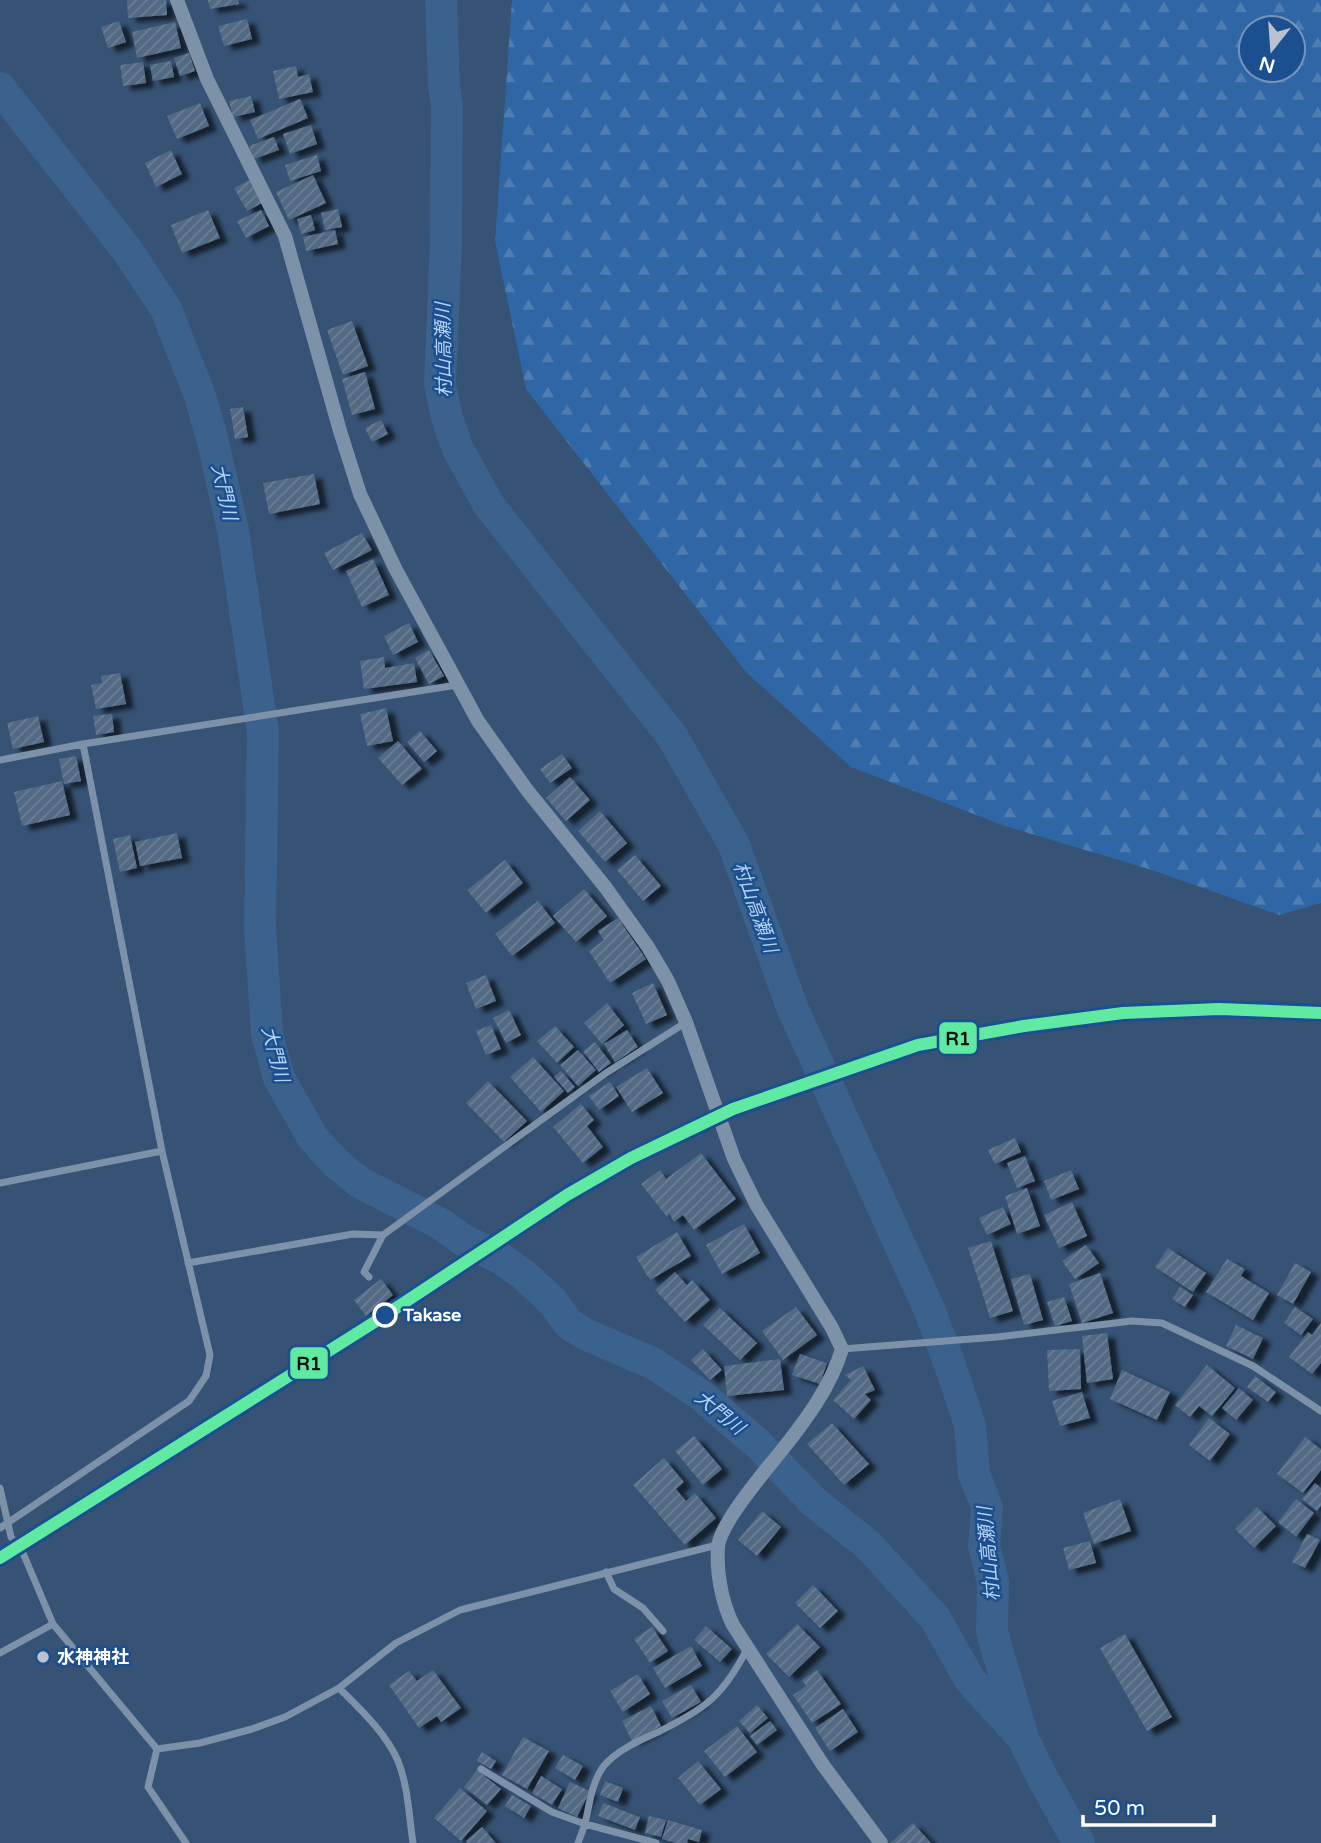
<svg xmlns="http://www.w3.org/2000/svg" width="1321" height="1843" font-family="'Varela Round','Noto Sans JP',sans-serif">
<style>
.forest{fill:url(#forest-firs);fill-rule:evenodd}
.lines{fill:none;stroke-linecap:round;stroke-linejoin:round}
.river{stroke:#3b618d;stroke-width:32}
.building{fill:url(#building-hatch);filter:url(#shadow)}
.service{stroke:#7d92a8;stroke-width:7}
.minor{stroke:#7d92a8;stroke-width:14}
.rail-1-casing{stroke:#1b4f8f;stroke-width:18}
.rail-1{stroke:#60e9a3;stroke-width:12}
.stop-dot{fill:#1b4f8f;stroke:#fff;stroke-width:3.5}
.poi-dot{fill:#b9c2ce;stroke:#1b4f8f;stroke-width:2.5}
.labels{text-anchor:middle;stroke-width:5;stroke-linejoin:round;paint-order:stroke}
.stop-label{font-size:18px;font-weight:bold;fill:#fff;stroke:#1b4f8f;text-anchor:start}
.poi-label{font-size:18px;font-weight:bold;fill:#fff;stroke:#1b4f8f;text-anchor:start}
.water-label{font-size:19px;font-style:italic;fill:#b5d3f5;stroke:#1b4f8f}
.line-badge{stroke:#1b4f8f;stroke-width:2.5}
.pale-badge-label{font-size:19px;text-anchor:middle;font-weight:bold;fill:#111}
</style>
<defs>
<pattern id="forest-firs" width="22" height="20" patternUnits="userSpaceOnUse" patternTransform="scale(1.75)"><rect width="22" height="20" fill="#2f66a5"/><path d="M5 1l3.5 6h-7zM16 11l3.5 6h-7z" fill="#4e7db2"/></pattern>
<pattern id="building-hatch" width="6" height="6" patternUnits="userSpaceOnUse" patternTransform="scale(1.75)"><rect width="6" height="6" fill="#526984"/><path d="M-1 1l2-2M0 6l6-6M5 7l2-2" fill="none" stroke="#6c8096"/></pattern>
<filter id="shadow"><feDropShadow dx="8" dy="4.5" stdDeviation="2" flood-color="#0009"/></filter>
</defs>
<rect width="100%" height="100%" fill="#365274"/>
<path class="forest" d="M512 0H1321V903L1279 915 1152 870 1005 826 851 767 746 672 526 389 495 241ZM1251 28H1293V70H1251Z"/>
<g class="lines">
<path class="river" d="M441 0 444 86 447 104 446 242 440 384 447 418 458 449 488 504 672 736 734 845 792 1007 929 1309 951 1368 970 1425 974 1474 987 1507 984 1546 993 1582 992 1632 1023 1738 1042 1777 1079 1843
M0 88 127 250 166 309 200 396 212 438 233 530 263 732 260 927 267 1034 279 1078 313 1138 336 1163 359 1182 439 1223 465 1241 500 1258 524 1275 552 1301 569 1324 585 1334 654 1364 702 1396 757 1443 814 1502 868 1545 935 1618 970 1680 1023 1738"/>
</g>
<path class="building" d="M127 0H166L167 15 128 18Z
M208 0H238L239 4 210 9Z
M247 19 252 39 224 46 218 26Z
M119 21 126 42 108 48 101 27Z
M175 22 181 48 137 58 132 32Z
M189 53 195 71 180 76 174 58Z
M171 61 174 77 153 81 150 65Z
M143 62 146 83 123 86 120 65Z
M296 66 298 77 309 74 313 92 279 99 273 71Z
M251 96 255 112 233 117 229 101Z
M300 99 308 118 258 139 250 120Z
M200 103 209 126 177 139 167 116Z
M311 125 317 144 290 154 283 134Z
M274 137 279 150 254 159 249 146Z
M171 150 182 174 156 187 145 163Z
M317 155 321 171 290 181 285 165Z
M313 175 326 203 289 220 276 192Z
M250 180 262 203 247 211 234 188Z
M338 209 342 227 325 230 321 213Z
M208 210 220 238 182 253 171 225Z
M261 210 269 226 246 238 237 221Z
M311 215 315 230 301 234 297 219Z
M335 230 338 244 306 251 303 237Z
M352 321 368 366 343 375 327 330Z
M365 372 375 409 352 415 342 379Z
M243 407 248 437 235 439 230 409Z
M381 420 388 434 372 442 365 428Z
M314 474 320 504 269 514 263 483Z
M362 533 372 550 333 570 324 553Z
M373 559 389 595 362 607 346 571Z
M409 623 418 642 393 655 384 636Z
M429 650 444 676 429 684 415 658Z
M384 657 385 668 414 663 417 682 364 689 360 661Z
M120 673 126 704 96 709 91 685 102 683 101 676Z
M386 708 393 741 367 746 360 714Z
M112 714 114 732 96 735 93 716Z
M38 716 44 742 13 749 7 723Z
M420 731 437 751 424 762 407 742Z
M398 741 422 769 402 785 378 758Z
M562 754 572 768 550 783 540 769Z
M76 756 81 781 64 784 59 759Z
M570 777 590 800 566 821 546 798Z
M62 781 70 815 22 826 14 792Z
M600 811 627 843 605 862 578 831Z
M177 833 182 858 140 866 135 842Z
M130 835 137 868 120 872 113 839Z
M635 855 661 886 643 901 617 870Z
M505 860 523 883 486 913 467 890Z
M584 889 607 916 576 942 553 916Z
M538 901 555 923 512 956 495 934Z
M618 918 646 959 610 983 589 951 604 940 598 931Z
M486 975 496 1001 476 1009 466 983Z
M653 983 667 1015 646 1024 632 993Z
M607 1003 624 1025 602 1044 584 1023Z
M509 1010 521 1035 506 1043 493 1018Z
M491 1025 501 1049 486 1055 476 1031Z
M555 1026 574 1047 557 1063 537 1041Z
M627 1030 638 1047 615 1062 604 1044Z
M595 1042 611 1063 599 1072 583 1051Z
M578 1050 596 1070 578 1086 560 1065Z
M533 1057 564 1091 541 1112 510 1077Z
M647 1068 663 1093 632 1112 616 1087Z
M561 1071 575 1087 568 1093 554 1077Z
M488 1081 527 1121 504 1142 466 1103Z
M610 1082 619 1096 599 1110 589 1096Z
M581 1104 594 1120 587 1126 603 1147 583 1163 553 1127Z
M1015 1138 1021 1152 995 1164 988 1150Z
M701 1153 736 1199 694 1230 683 1215 674 1222 669 1214 667 1217 641 1184 660 1170 666 1179Z
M1025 1156 1035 1181 1017 1188 1007 1163Z
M1071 1170 1079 1189 1051 1200 1044 1181Z
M1027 1188 1040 1226 1017 1234 1005 1196Z
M1072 1202 1087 1236 1059 1248 1044 1215Z
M1003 1207 1011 1224 987 1235 979 1218Z
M744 1224 760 1253 722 1274 706 1245Z
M677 1232 691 1256 650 1280 636 1257Z
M991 1241 1013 1311 990 1318 968 1248Z
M1086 1245 1099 1263 1075 1279 1062 1261Z
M1168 1248 1206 1273 1193 1292 1155 1267Z
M1227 1259 1245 1269 1241 1276 1269 1293 1253 1320 1206 1292Z
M1295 1263 1311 1272 1293 1304 1277 1295Z
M675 1272 687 1285 692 1280 710 1300 685 1322 655 1290Z
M1100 1273 1113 1313 1082 1323 1069 1284Z
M1030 1274 1043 1320 1024 1325 1011 1279Z
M381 1279 393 1295 366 1316 354 1300Z
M1180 1287 1193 1295 1185 1307 1172 1299Z
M1064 1297 1072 1321 1055 1326 1047 1302Z
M796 1307 817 1335 783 1360 762 1331Z
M1295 1307 1313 1319 1301 1335 1284 1323Z
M720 1308 757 1343 740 1360 703 1325Z
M1321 1323V1363L1312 1374 1289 1357 1308 1332 1312 1335Z
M1236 1325 1263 1338 1253 1359 1226 1346Z
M1107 1333 1113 1379 1087 1383 1082 1336Z
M703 1349 722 1370 710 1380 691 1360Z
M1080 1349 1081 1389 1049 1391 1047 1350Z
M800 1354 827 1363 820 1384 792 1375Z
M780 1359 784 1390 727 1396 724 1366Z
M1207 1365 1235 1388 1212 1416 1199 1406 1190 1417 1175 1405Z
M863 1366 875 1390 865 1394 871 1400 854 1419 833 1400 851 1380 845 1375Z
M1122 1370 1170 1392 1157 1420 1110 1399Z
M1255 1376 1276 1392 1268 1402 1247 1387Z
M1239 1388 1253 1400 1236 1420 1222 1408Z
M1082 1392 1090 1418 1060 1426 1052 1401Z
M1209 1418 1230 1434 1210 1461 1189 1445Z
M832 1423 869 1464 844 1485 807 1444Z
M694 1436 722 1469 703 1485 675 1451Z
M1305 1437 1321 1449V1470L1303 1493 1277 1474Z
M664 1458 684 1482 676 1489 686 1501 695 1493 716 1518 685 1545 633 1485Z
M1315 1483 1321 1488V1506L1317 1511 1302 1499Z
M1120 1499 1131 1531 1094 1544 1083 1513Z
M1296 1499 1314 1513 1296 1537 1278 1522Z
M1257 1507 1276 1526 1254 1548 1235 1529Z
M762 1511 781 1527 757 1556 738 1540Z
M1307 1534 1320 1540 1305 1568 1292 1562Z
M1090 1541 1096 1563 1069 1570 1063 1548Z
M813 1585 838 1611 820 1628 795 1603Z
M797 1624 820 1647 789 1677 766 1654Z
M706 1626 732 1649 720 1662 694 1640Z
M652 1627 668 1651 650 1663 634 1639Z
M1125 1634 1172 1717 1147 1731 1100 1648Z
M691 1646 702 1666 665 1688 653 1668Z
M433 1670 461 1708 441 1722 437 1716 419 1728 389 1685 409 1671 417 1681Z
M817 1670 841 1704 812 1723 793 1695 806 1686 802 1680Z
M638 1674 650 1694 623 1712 610 1691Z
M691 1685 701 1702 672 1718 662 1701Z
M757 1705 768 1718 750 1733 739 1721Z
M651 1706 661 1726 632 1741 622 1721Z
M843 1709 858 1732 830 1751 815 1728Z
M770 1721 777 1730 757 1745 750 1736Z
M737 1726 757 1752 725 1777 704 1751Z
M523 1737 549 1751 527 1789 502 1775Z
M482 1752 496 1761 491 1769 477 1761Z
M563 1755 583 1766 575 1780 555 1768Z
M698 1761 721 1789 700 1805 678 1778Z
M477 1770 501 1789 487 1805 464 1787Z
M541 1776 562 1789 552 1805 532 1793Z
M605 1781 623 1788 618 1802 600 1795Z
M570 1782 590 1791 577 1817 558 1808Z
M460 1788 487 1811 461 1841 434 1818Z
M512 1795 531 1806 524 1818 505 1806Z
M603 1803 640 1817 635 1830 598 1816Z
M649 1816 666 1820 661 1837 645 1833Z
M668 1820 702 1830 699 1842 688 1839 687 1843H676L662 1839Z
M913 1823 931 1843H890Z
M482 1827 496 1843H467L466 1841Z"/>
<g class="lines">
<path class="service" d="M83 744 457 685
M0 760 83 744 162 1151 210 1355 206 1376 189 1401 0 1528
M0 1183 162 1151
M188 1263 353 1234 383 1235
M369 1277 364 1272 383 1235 606 1073 685 1023
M842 1349 997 1337 1132 1321 1162 1323 1253 1366 1321 1411
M0 1488 11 1537 23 1553 53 1624 157 1749 200 1743 252 1729 285 1717 339 1688 396 1643 460 1610 717 1545
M606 1572 614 1589 643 1608 663 1631
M0 1653 53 1624
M339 1688C360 1709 386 1733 398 1761 408 1786 409 1816 413 1843
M157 1749 148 1787 186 1843
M481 1769 552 1812 585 1824 578 1843
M656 1843 585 1824C589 1806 592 1782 603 1767 615 1751 640 1740 658 1732 705 1709 723 1696 747 1649"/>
<path class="minor" d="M177 0 207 79 285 236 340 431 360 494 395 568 478 721 527 790 606 888 648 947 668 981 686 1022 734 1159 756 1204 832 1328 842 1349C831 1386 806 1420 782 1450 766 1470 720 1523 718 1547 716 1572 722 1603 733 1625L823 1765 881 1843"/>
<defs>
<path id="rail-1" d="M0 1558 381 1318 567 1195 631 1158 733 1109 918 1045 1024 1026 1123 1013 1219 1009 1321 1013"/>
</defs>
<use href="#rail-1" class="rail-1-casing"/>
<use href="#rail-1" class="rail-1"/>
</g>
<circle class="stop-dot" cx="385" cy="1315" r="11"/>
<circle class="poi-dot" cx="43" cy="1657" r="7"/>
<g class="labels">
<g class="stop-label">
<text x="403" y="1321">Takase</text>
</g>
<g class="poi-label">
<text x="57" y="1663">水神神社</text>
</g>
<g class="water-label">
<text transform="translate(443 350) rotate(-91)" y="7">村山高瀬川</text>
<text transform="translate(225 492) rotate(77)" y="7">大門川</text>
<text transform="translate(756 907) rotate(70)" y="7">村山高瀬川</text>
<text transform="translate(276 1054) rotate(75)" y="7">大門川</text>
<text transform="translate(720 1412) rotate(39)" y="7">大門川</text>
<text transform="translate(988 1554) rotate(-95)" y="7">村山高瀬川</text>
</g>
</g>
<g class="line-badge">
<rect x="938" y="1021" width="40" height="34" rx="7" fill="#60e9a3"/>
<rect x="289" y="1346" width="40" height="34" rx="7" fill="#60e9a3"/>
</g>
<g class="pale-badge-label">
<text x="958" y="1045">R1</text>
<text x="309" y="1370">R1</text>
</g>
<g transform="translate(1272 49) rotate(197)"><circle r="33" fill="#1b4f8f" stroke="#7695bc" stroke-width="2"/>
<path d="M0-5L12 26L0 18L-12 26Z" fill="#b9c2ce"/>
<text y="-10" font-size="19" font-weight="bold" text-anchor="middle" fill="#ffffff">N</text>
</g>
<path d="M1083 1815v10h131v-10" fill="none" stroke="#ffffff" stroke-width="3.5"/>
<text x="1094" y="1815" font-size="21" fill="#ffffff" stroke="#1b4f8f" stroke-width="5" paint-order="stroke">50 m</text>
</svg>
